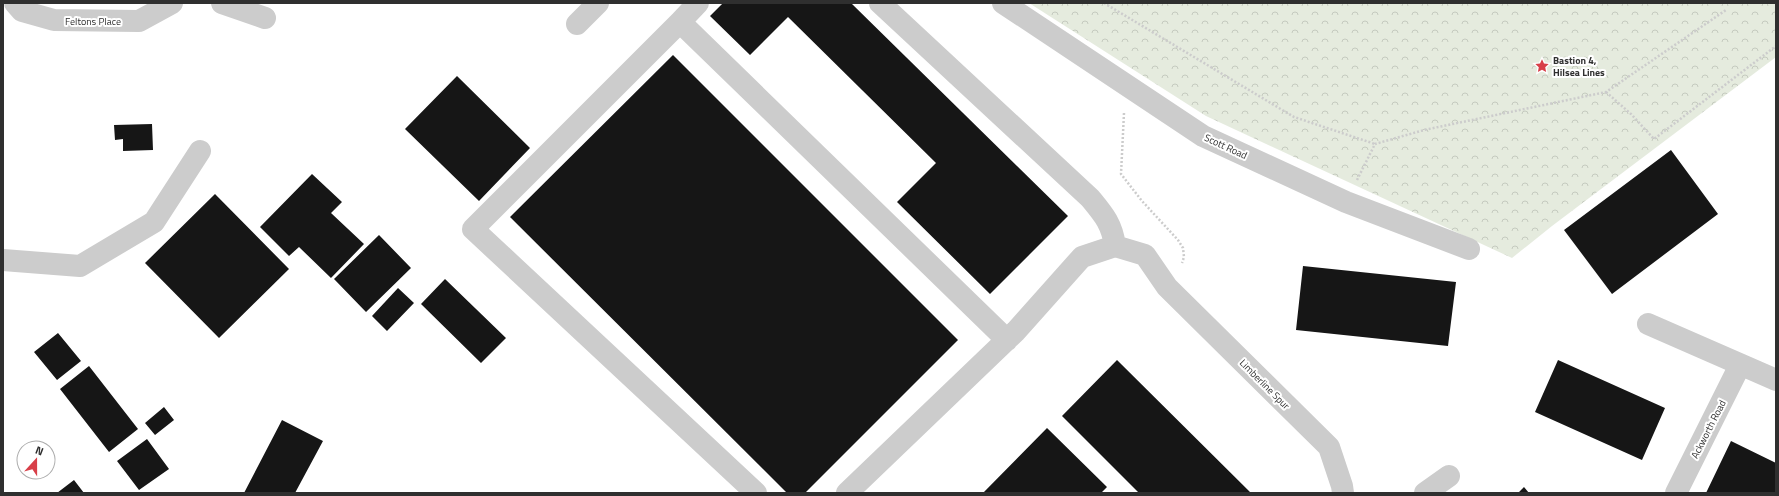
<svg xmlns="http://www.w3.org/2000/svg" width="1779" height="496" font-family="'Titillium Web',sans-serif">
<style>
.forest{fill:url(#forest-crowns)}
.building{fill:#161616}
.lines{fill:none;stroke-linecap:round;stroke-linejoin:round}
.path{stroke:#ccc;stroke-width:2.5;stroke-dasharray:2 2;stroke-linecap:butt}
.minor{stroke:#ccc;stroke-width:22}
.labels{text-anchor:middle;stroke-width:4;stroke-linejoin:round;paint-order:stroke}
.street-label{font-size:10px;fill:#2f2f2f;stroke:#fff}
.poi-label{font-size:10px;font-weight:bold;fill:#2f2f2f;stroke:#fff;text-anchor:start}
</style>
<defs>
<pattern id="forest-crowns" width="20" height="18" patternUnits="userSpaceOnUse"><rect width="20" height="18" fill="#e5ebde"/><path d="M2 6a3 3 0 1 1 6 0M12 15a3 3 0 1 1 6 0" fill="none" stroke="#c5cabf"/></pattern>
</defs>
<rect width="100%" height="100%" fill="#fff"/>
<path class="forest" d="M1029 3H1776V57L1552 226 1512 258 1206 116Z"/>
<path class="building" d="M723 3H851L1068 216 990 294 897 202 936 163 788 17 750 55 710 16Z
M673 55 958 340 805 493H787L510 217Z
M457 76 530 148 479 201 405 129Z
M152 124 153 150 123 151V139L115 140 114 125Z
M1671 150 1718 214 1612 294 1564 230Z
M312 174 342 202 331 213 364 244 331 278 299 247 289 256 260 227Z
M215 194 289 269 219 338 145 263Z
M379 235 411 268 366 312 334 279Z
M1303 266 1456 282 1448 346 1296 330Z
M445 279 506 338 481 363 421 304Z
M398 288 414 303 387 331 372 316Z
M58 333 81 361 57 380 34 352Z
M1117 360 1251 493H1139L1062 416Z
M1558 360 1665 408 1642 460 1535 412Z
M89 366 138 429 109 452 60 389Z
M164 407 174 420 155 435 145 423Z
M282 420 323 441 295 493H244Z
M1047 428 1107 487 1101 493H983Z
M147 439 169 469 139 490 117 461Z
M1731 441 1776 463V493H1706Z
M74 480 84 493H57Z
M1524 487 1529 493H1518Z"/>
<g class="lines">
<path class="path" d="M1104 3 1294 117 1375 144
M1606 92 1631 114 1654 139 1776 46
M1124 113 1121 174 1142 201 1178 240 1183 248 1184 257 1182 263
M1357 180 1375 144 1424 130 1606 92 1726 10"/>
<path class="minor" d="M15 3 22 11 54 20 139 21 172 3
M222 3 265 18
M880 3 1090 198C1104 215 1112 224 1115 246
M1003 3 1203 136 1346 202 1469 249
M680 22 698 3
M577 24 598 3
M3 260 80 266 154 222 200 151
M1648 324 1776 380
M756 493 473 229 680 22 1007 340
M847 493 1016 331 1082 257 1115 246 1145 255 1167 287 1329 447 1342 486 1343 493
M1425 493 1449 476
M1676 493 1740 365"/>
</g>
<defs>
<symbol id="sight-bare" viewBox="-9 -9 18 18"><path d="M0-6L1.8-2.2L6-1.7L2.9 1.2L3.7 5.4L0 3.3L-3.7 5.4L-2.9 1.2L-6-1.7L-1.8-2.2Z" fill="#d83f49" stroke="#fff" stroke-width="2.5" paint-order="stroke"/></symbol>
</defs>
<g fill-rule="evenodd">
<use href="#sight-bare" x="1532" y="56" width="20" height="20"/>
</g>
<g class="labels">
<g class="street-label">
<text x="93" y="25">Feltons Place</text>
<text transform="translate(1226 146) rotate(25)" y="4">Scott Road</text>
<text transform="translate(1265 384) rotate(45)" y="4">Limberline Spur</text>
<text transform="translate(1708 429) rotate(-63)" y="4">Ackworth Road</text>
</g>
<g class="poi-label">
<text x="1553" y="64">Bastion 4,<tspan x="1553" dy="12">Hilsea Lines</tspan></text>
</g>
</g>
<rect width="1779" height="496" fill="none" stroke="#2f2f2f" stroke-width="8"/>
<g transform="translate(36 460) rotate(21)"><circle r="19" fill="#ffffff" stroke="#acacac"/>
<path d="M0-3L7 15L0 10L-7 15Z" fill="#d83f49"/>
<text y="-6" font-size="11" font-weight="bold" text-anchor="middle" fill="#2f2f2f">N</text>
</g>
</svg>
